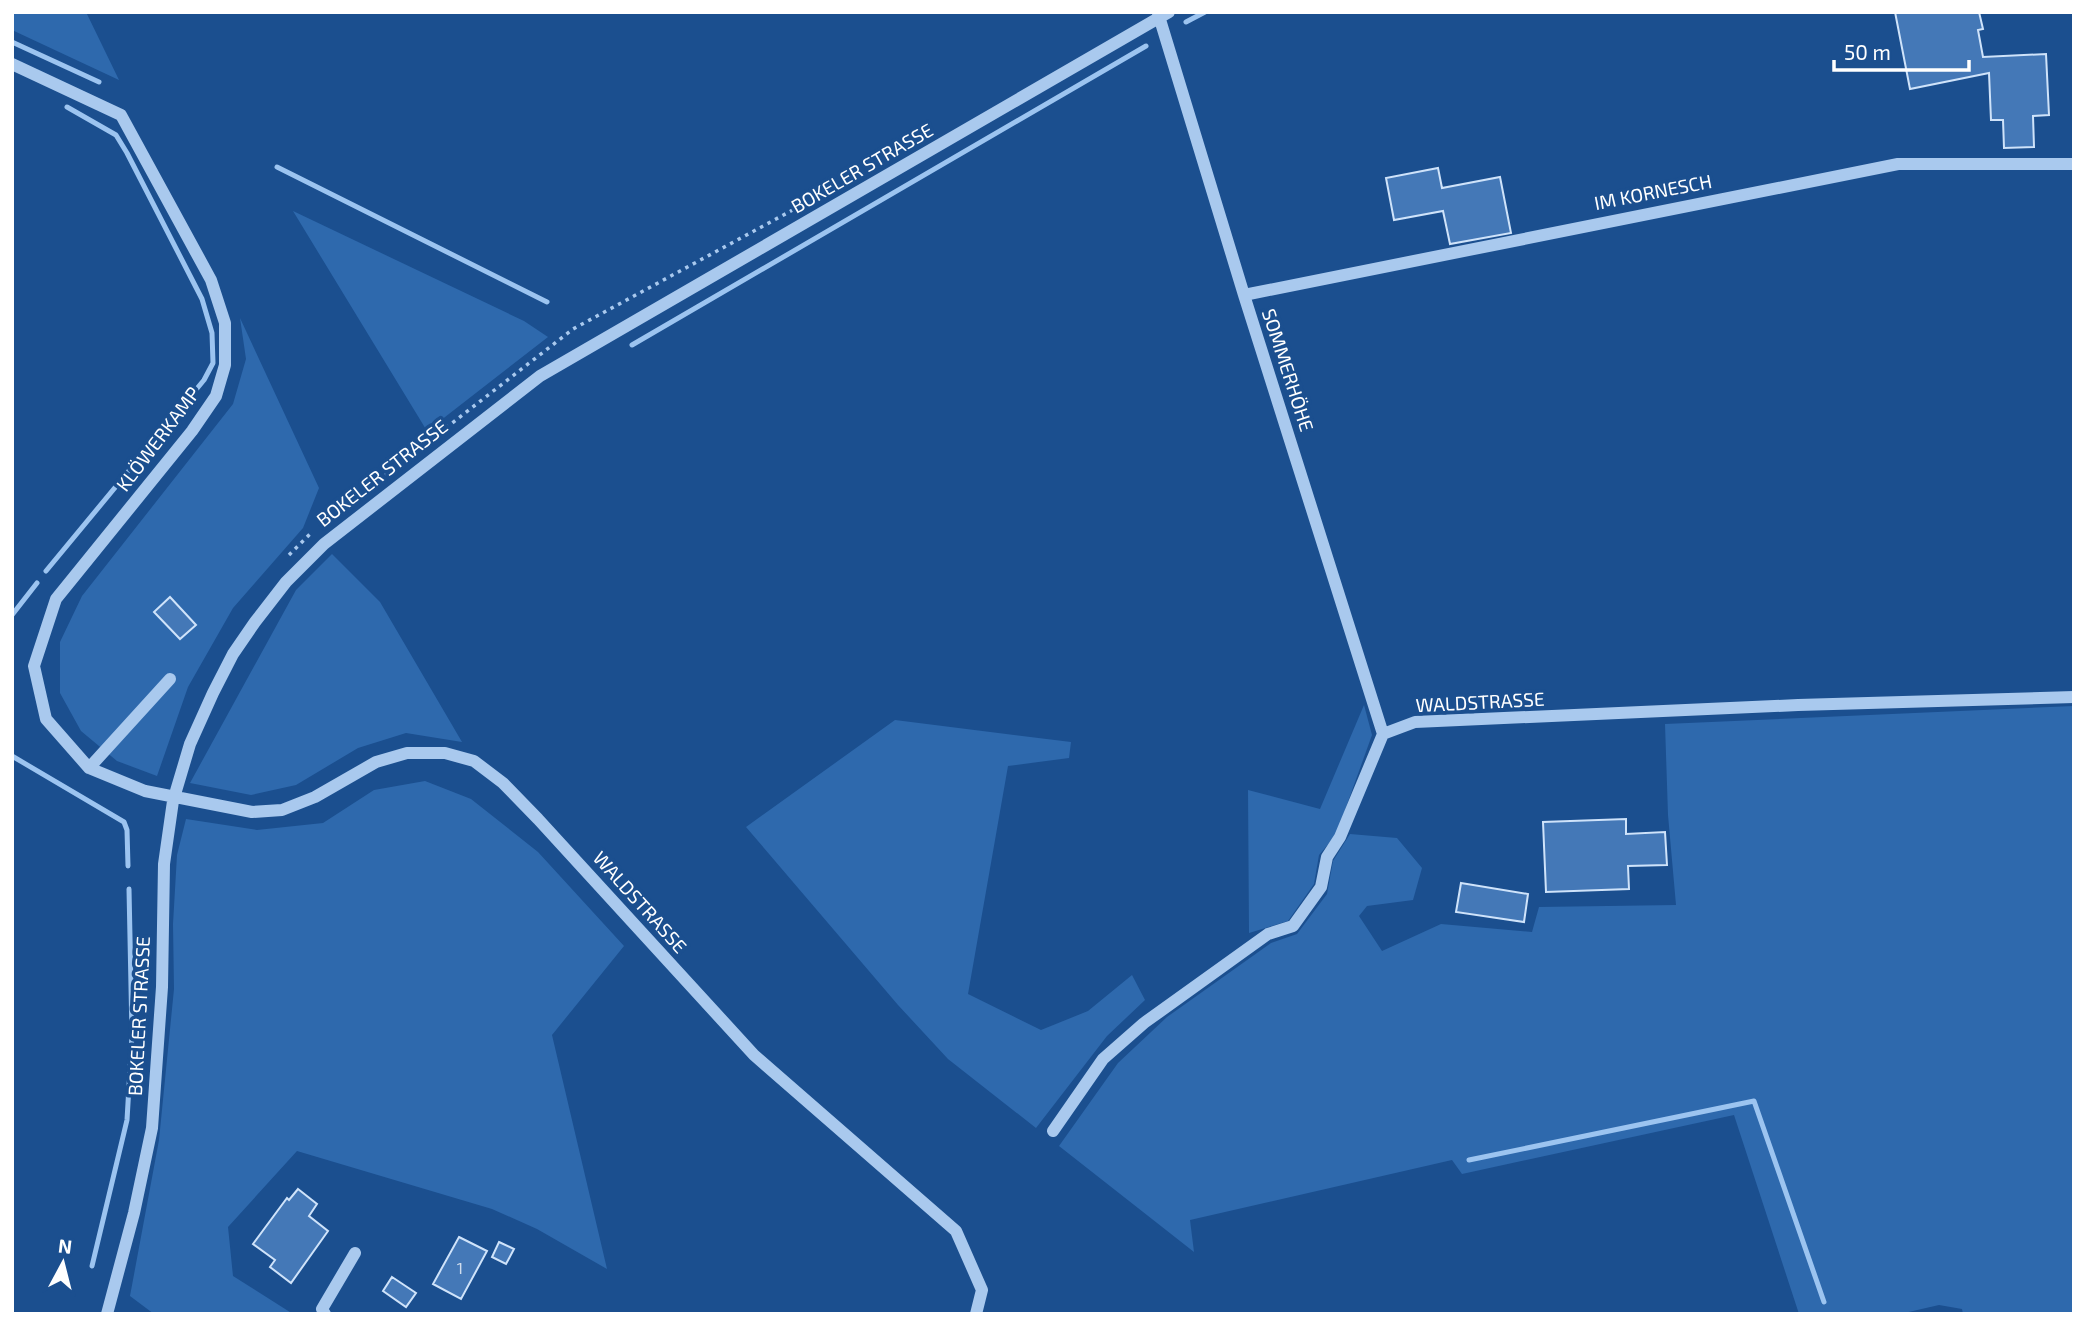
<svg xmlns="http://www.w3.org/2000/svg" width="2086" height="1326" font-family="'Exo 2',sans-serif">
<style>
.green{fill:#2e69ad}
.lines{fill:none;stroke-linecap:round;stroke-linejoin:round}
.stream{stroke:#9cc4f0;stroke-width:5}
.building{fill:#4478b7;stroke:#cfe3fa;stroke-width:2}
.path{stroke:#a9c9ee;stroke-width:3.5;stroke-dasharray:3.5 5;stroke-linecap:butt}
.minor{stroke:#a9c9ee;stroke-width:12}
.labels{text-anchor:middle;stroke-width:7;stroke-linejoin:round;paint-order:stroke}
.number-label{font-size:16px;fill:#d0dded}
.street-label{font-size:19px;fill:#fff;stroke:#1b4f8f}
</style>
<rect width="100%" height="100%" fill="#1b4f8f"/>
<path class="green" d="M12 12H86L119 80 12 30Z
M293 211 524 321 548 337 427 431Z
M240 318 319 488 303 528 233 608 188 687 157 776 117 761 81 731 60 693V642L82 596 233 404 246 359Z
M332 554 380 602 462 742 406 733 358 748 296 785 251 795 190 783 296 590Z
M1364 705 1372 735 1336 835 1319 855 1314 884 1288 921 1249 933 1248 790 1320 809Z
M2074 706V1314H1963L1962 1309 1939 1305 1900 1314H1799L1734 1115 1462 1174 1452 1160 1190 1220 1194 1252 1059 1146 1118 1063 1167 1017 1271 943 1297 934 1327 894 1333 861 1350 834 1397 838 1422 868 1413 900 1367 906 1359 916 1382 951 1441 924 1532 932 1539 907 1676 905 1668 815 1665 724Z
M895 720 1071 742 1069 758 1008 766 968 994 1041 1030 1088 1011 1132 975 1145 1000 1107 1036 1036 1128 948 1059 898 1005 746 827Z
M425 781 471 799 538 852 624 946 552 1035 607 1269 537 1229 492 1209 297 1151 228 1227 233 1276 293 1314H154L130 1296 159 1140 174 989 173 924 177 855 186 819 257 830 323 823 374 790Z"/>
<g class="lines">
<path class="stream" d="M1186 22 1205 12
M12 42 99 82
M277 167 547 302
M632 345 1146 46
M46 571 204 380 213 363 212 333 202 299 127 153 116 135 67 107
M12 615 37 583
M12 756 124 822 127 830 128 866
M1469 1160 1754 1101 1824 1302
M92 1266 127 1120 132 1035 129 889"/>
</g>
<path class="building" d="M1895 12H1979L1983 29 1978 30 1983 57 2046 54 2049 115 2033 116 2034 147 2004 148 2003 120H1991L1989 73 1910 89Z
M1438 168 1442 188 1500 177 1511 233 1450 244 1443 211 1394 220 1386 178Z
M170 597 196 625 180 639 154 612Z
M1626 819V834L1665 832 1667 865 1628 866 1629 889 1546 892 1543 822Z
M1461 883 1528 894 1524 922 1456 912Z
M298 1189 317 1204 309 1216 328 1231 291 1283 270 1267 275 1260 253 1244 287 1198 289 1200Z
M459 1237 487 1251 461 1299 433 1284Z
M499 1242 514 1249 506 1264 492 1257Z
M392 1277 416 1293 406 1307 383 1291Z"/>
<g class="lines">
<path class="path" d="M325 522 573 329 813 199
M289 555 313 531"/>
<path class="minor" d="M1158 13 1244 295 1383 734
M12 64 121 115 211 280 225 323V365L216 396 192 431 56 599 34 666 46 719 89 768 145 791 252 812 282 810 315 797 376 762 407 753H445L474 761 503 783 538 819 754 1055 956 1231 982 1290 976 1314
M1244 295 1898 164H2074
M89 768 170 679
M1053 1131 1103 1059 1144 1023 1268 934 1293 926 1321 887 1327 857 1340 837 1383 734 1415 722 1798 705 2074 697
M107 1314 134 1213 152 1128 162 987 164 864 173 801 190 744 213 693 233 654 255 622 286 582 324 544 540 376 1169 12
M325 1314 322 1309 355 1253"/>
</g>
<g class="labels">
<g class="number-label">
<text x="460" y="1274">1</text>
</g>
<g class="street-label">
<text transform="translate(862 168) rotate(-30)" y="7">BOKELER STRASSE</text>
<text transform="translate(1653 192) rotate(-11)" y="7">IM KORNESCH</text>
<text transform="translate(1288 370) rotate(72)" y="7">SOMMERHÖHE</text>
<text transform="translate(158 439) rotate(-53)" y="7">KLÖWERKAMP</text>
<text transform="translate(382 473) rotate(-38)" y="7">BOKELER STRASSE</text>
<text transform="translate(1480 702) rotate(-3)" y="7">WALDSTRASSE</text>
<text transform="translate(640 902) rotate(48)" y="7">WALDSTRASSE</text>
<text transform="translate(139 1016) rotate(-87)" y="7">BOKELER STRASSE</text>
</g>
</g>
<rect width="2086" height="1326" fill="none" stroke="#ffffff" stroke-width="28"/>
<g transform="translate(63 1263) rotate(7)" stroke="#1b4f8f" stroke-width="5" paint-order="stroke">
<path d="M0-5L12 26L0 18L-12 26Z" fill="#ffffff"/>
<text y="-10" font-size="19" font-weight="bold" text-anchor="middle" fill="#ffffff">N</text>
</g>
<path d="M1834 60v10h135v-10" fill="none" stroke="#ffffff" stroke-width="3.5"/>
<text x="1844" y="60" font-size="21" fill="#ffffff" stroke="#1b4f8f" stroke-width="5" paint-order="stroke">50 m</text>
</svg>
